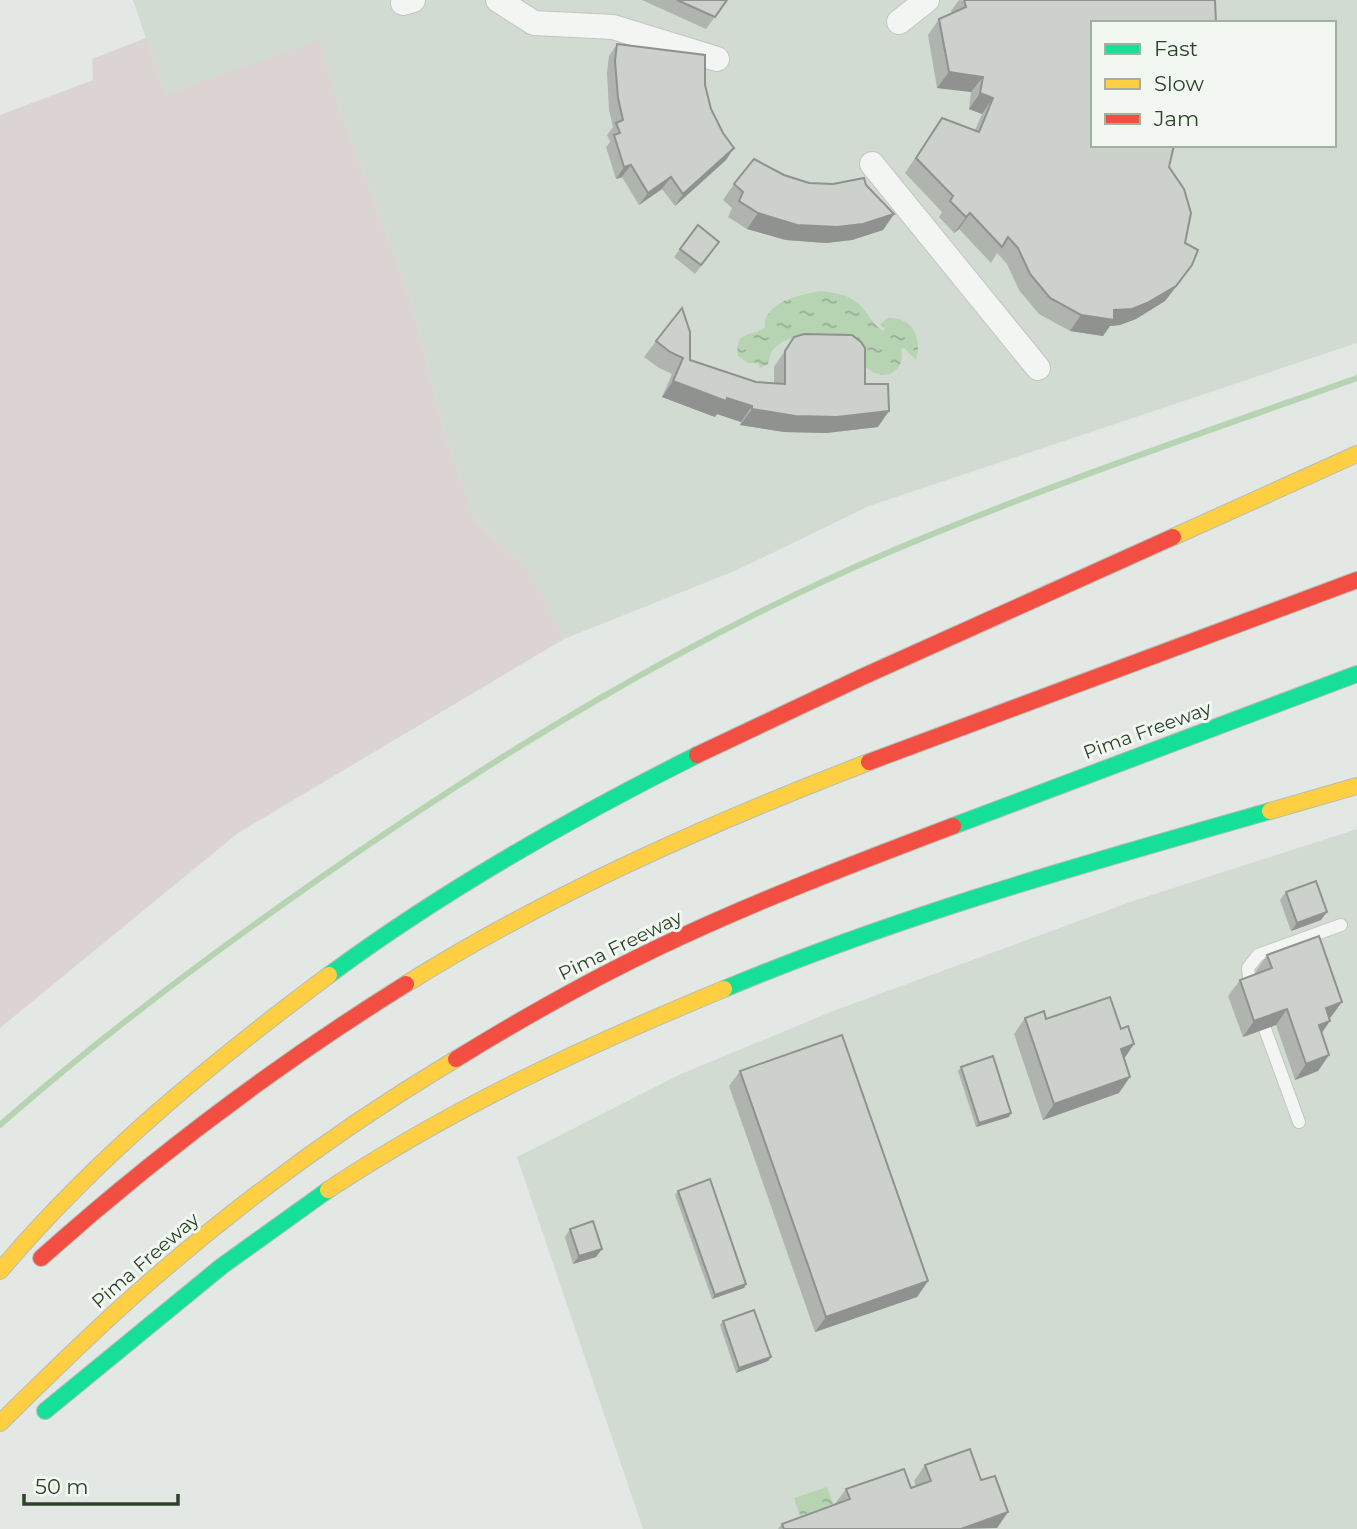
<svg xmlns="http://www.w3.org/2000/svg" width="1357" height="1529" font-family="Montserrat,sans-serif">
	<defs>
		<pattern id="water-ripples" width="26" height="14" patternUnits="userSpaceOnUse" patternTransform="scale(1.75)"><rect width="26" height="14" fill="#b6d4b2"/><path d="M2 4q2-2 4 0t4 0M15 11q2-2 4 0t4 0" fill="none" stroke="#94ae91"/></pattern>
	</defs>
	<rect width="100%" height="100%" fill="#e4e8e4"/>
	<!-- built -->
	<g fill="#d2dbd2" fill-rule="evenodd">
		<path d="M133,0H1357V343L869,506L737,570L564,639L530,572L474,519L445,437L411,301L337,103L320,41L165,94ZM1093,23H1334V145H1093Z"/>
		<polygon points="1357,829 1357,1529 643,1529 517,1157 681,1074 833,1011 1133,901"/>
	</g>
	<!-- grass -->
	<polygon fill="#dbd4d2" points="146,38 165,94 320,40 337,103 411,301 445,437 474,519 530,572 564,639 238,833 0,1028 0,115 93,80 92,59"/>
	<!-- water -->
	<g fill="url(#water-ripples)">
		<path d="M821,291C835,293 849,294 860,305C869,314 872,324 883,331L885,329L880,324L888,318C914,317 922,339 916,360L904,348L901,349C903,356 902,364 896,370C876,389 845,347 832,335C814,334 781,334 771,353C769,357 769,361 768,364L760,368L758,363H748L738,356C734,331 750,337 765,328C762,302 802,294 821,291Z"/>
		<polygon points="827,1487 833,1504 800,1516 794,1498"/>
	</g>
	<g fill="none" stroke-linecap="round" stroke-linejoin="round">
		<!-- stream -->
		<path stroke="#b6d4b2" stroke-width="6" d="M0,1125C102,1035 211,954 323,876C503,751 691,636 894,550C1046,486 1202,433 1357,378"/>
		<!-- lane casing -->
		<g stroke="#c2c6c2" stroke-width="14">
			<g id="lane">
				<polyline points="1250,988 1248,968 1258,955 1341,925"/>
				<polyline points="1265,1029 1299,1122"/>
			</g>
		</g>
		<!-- street casing -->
		<g stroke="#c2c6c2" stroke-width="26">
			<g id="street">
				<polyline points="498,0 534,23 613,27 717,59"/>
				<polyline points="403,3 413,0"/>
				<polyline points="899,22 927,0"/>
				<polyline points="872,164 1038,368"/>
			</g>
		</g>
		<!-- fast casing -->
		<g stroke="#b6bdb6" stroke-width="18">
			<g id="fast">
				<polyline points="953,826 1357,674"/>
				<path d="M329,975C444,890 569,819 697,755"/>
				<path d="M724,989C901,915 1087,863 1270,811"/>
				<polyline points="45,1411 222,1266 328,1190"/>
			</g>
		</g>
		<!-- slow casing -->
		<g stroke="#b6bdb6" stroke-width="18">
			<g id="slow">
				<polyline points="1173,537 1357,454"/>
				<polyline points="1270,811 1357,786"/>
				<path d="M406,984C552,893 708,824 869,762"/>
				<path d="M328,1190C453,1107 586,1046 724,989"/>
				<path d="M0,1271C95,1158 211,1063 329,975"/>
				<path d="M0,1423C48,1376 96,1328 147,1284C243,1200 347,1124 456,1059"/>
			</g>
		</g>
		<!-- jam casing -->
		<g stroke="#b6bdb6" stroke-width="18">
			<g id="jam">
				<polyline points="697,755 862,677 1173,537"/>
				<polyline points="869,762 1357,580"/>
				<path d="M456,1059C521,1019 588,981 657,948C753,902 853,864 953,826"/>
				<path d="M41,1258C155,1156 276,1065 406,984"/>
			</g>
		</g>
		<!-- lane -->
		<use href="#lane" stroke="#f3f5f3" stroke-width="12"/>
		<!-- street -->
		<use href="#street" stroke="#f3f5f3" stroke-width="24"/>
		<!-- fast -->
		<use href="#fast" stroke="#16e098" stroke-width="16"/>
		<!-- slow -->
		<use href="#slow" stroke="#ffcf43" stroke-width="16"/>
		<!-- jam -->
		<use href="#jam" stroke="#f24e42" stroke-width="16"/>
	</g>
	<!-- wall -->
	<g fill="#afb4af">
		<polygon points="642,0 727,0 706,29"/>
		<polygon points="959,0 1093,23 1177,145 1173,150 1169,167 1185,243 1181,281 1165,301 1136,319 1120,325 1110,326 1103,336 1070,331 1039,314 1019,290 1007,264 997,253 991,263 959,229 954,233 939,217 942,212 905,173 942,118 975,130 982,114 969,109 971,92 937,88 928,35 939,19 952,13 951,11"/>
		<polygon points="617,44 705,85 711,109 726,160 675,206 662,189 639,205 622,177 616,179 606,147 610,142 607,135 613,127 609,110 607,73 609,56"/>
		<polygon points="784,175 809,183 866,185 894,214 883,230 852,240 826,243 786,240 747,229 728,217 732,208 723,200 734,184"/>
		<polygon points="719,242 695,274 674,257 680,249"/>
		<polygon points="794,337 865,384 878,427 826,433 784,432 740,425 741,422 717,414 715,417 662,397 672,374 659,368 644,357 656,341 690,360 756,382 774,383 774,367"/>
		<polygon points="1286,892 1321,920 1291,931 1280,900"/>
		<polygon points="1267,955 1331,1017 1329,1018 1322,1033 1329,1055 1318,1071 1295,1080 1276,1025 1243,1037 1228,996 1240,980 1257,974 1256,971"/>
		<polygon points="1025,1018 1046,1019 1121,1029 1134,1044 1124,1059 1119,1093 1043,1120 1014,1034"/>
		<polygon points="961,1067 1009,1117 976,1127 958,1071"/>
		<polygon points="740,1071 928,1281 917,1297 815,1332 729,1086"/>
		<polygon points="678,1191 746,1284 744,1288 712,1299 675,1195"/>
		<polygon points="570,1229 602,1249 596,1257 573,1264 565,1237"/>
		<polygon points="723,1321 771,1357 768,1361 736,1373 720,1325"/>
		<polygon points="925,1465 981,1480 1008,1512 997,1528 778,1529 782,1524 835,1504 846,1489 911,1488 916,1486 914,1481"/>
	</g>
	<!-- shaded-wall -->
	<g fill="#8f928f">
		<polygon points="949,72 983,77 971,92 937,88"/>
		<polygon points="980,93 993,98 982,114 969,109"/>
		<polygon points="734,148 726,160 675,206 683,194"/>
		<polygon points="631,165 622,177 616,179 624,167"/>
		<polygon points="671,177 662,189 639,205 648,193"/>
		<polygon points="758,213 894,214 883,230 852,240 826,243 786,240 747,229"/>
		<polygon points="970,213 959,229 954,233 966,217"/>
		<polygon points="1192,265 1165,301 1136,319 1120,325 1110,326 1103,336 1070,331 1081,315 1114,310"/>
		<polygon points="673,381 727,398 752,406 741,422 717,414 715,417 662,397"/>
		<polygon points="752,409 889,411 878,427 826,433 784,432 740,425"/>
		<polygon points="1327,912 1321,920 1291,931 1297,923"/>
		<polygon points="1342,1002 1331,1017 1314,1024 1326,1008"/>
		<polygon points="1287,1009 1276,1025 1243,1037 1254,1021"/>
		<polygon points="1330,1021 1319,1037 1319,1025"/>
		<polygon points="1134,1044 1123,1060 1121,1049"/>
		<polygon points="1329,1055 1318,1071 1295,1080 1306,1064"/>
		<polygon points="1130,1077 1119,1093 1043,1120 1054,1104"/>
		<polygon points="1011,1113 1009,1117 976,1127 979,1123"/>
		<polygon points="602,1249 596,1257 573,1264 579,1256"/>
		<polygon points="928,1281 917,1297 815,1332 826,1317"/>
		<polygon points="746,1284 744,1288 712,1299 715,1295"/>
		<polygon points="771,1357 768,1361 736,1373 739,1368"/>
		<polygon points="1008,1512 997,1528 961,1529"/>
	</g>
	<!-- building -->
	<g fill="#ccd1cc" stroke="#8f928f" stroke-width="2">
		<polygon points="677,0 727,0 715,17"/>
		<polygon points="964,0 1215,0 1216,23 1093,23 1093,145 1174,145 1169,167 1184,189 1191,213 1185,243 1198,250 1192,265 1176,286 1147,303 1132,309 1114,310 1114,320 1081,315 1050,298 1030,274 1018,248 1008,237 1002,247 970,213 966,217 950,201 953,196 916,158 942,118 979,132 993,98 980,93 983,77 949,72 939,19 966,7"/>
		<polygon points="617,44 705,55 705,85 711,109 723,133 734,148 683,194 671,177 648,193 631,165 624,167 614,135 620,133 616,123 623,120 618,98 615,61"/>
		<polygon points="754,159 784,175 809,183 833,184 864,178 866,185 894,214 863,224 837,227 797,225 758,213 739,201 743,192 734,184"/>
		<polygon points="698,225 719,242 701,265 680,249"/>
		<polygon points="682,308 690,332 690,360 756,382 785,384 785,351 794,337 804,334 852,335 861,342 865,348 865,384 888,384 889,411 837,417 795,416 752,409 752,406 727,398 726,401 673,381 683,358 670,352 656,341"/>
		<polygon points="1316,881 1327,912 1297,923 1286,892"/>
		<polygon points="1319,936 1342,1002 1326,1008 1330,1021 1319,1025 1329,1055 1306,1064 1287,1009 1254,1021 1240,980 1272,968 1267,955"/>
		<polygon points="1110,997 1121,1029 1128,1026 1134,1044 1121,1049 1130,1077 1054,1104 1025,1018 1044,1011 1046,1019"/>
		<polygon points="842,1035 928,1281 826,1317 740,1071"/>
		<polygon points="993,1056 1011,1113 979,1123 961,1067"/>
		<polygon points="710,1179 746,1284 715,1295 678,1191"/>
		<polygon points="593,1221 602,1249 579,1256 570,1229"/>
		<polygon points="754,1310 771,1357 739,1368 723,1321"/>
		<polygon points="970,1449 981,1480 995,1476 1008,1512 961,1529 784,1529 782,1524 850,1499 846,1489 904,1469 911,1488 931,1481 925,1465"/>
	</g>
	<g text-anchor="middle" stroke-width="6" stroke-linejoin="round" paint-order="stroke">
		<!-- street labels -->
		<g font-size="19" fill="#2a4329" stroke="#f2f8f1">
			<text transform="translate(1147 730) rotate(-20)" y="7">Pima Freeway</text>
			<text transform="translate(620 945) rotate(-26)" y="7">Pima Freeway</text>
			<text transform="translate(145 1260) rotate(-41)" y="7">Pima Freeway</text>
		</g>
	</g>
	<!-- legend -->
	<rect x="1091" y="21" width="245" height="126" fill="#f2f8f1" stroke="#a2b0a1" stroke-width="2"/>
	<rect x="1105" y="44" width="35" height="10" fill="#16e098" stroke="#a2b0a1" stroke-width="2"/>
	<text x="1154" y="56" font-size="21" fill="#2a4329">Fast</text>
	<rect x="1105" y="79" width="35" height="10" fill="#ffcf43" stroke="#a2b0a1" stroke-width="2"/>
	<text x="1154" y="91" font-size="21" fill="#2a4329">Slow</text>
	<rect x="1105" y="114" width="35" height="10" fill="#f24e42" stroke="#a2b0a1" stroke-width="2"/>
	<text x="1154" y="126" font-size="21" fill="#2a4329">Jam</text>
	<!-- scale -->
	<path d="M24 1494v10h154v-10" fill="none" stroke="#2a4329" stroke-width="3.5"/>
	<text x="35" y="1494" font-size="21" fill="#2a4329" stroke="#f2f8f1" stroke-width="5" paint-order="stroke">50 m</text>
</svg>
